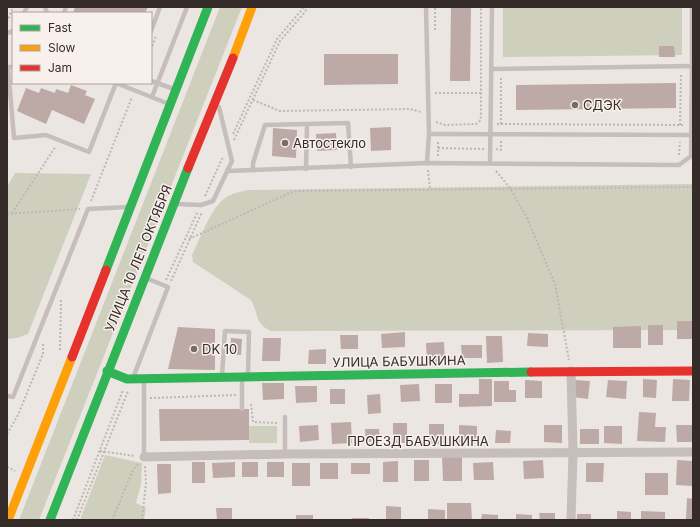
<svg xmlns="http://www.w3.org/2000/svg" width="700" height="527" font-family="Inter,sans-serif">
	<rect width="100%" height="100%" fill="#ece6e3"/>
	<!-- green -->
	<g fill="#cfcfbe">
		<polygon points="220,7 242,7 39,520 19,520"/>
		<polygon points="503,7 682,7 682,55 503,57"/>
		<polygon points="15,173 91,174 28,334 17,338 7,339 7,187"/>
		<path d="M693,184V330L271,331C254,323 259,314 251,300L193,262L192,255C201,237 209,211 225,198C232,193 240,192 248,190Z"/>
		<rect x="249" y="426" width="28" height="17"/>
		<polygon points="105,455 142,463 141,484 136,503 146,508 144,520 80,520"/>
	</g>
	<!-- building -->
	<g fill="#bdaaa6">
		<polygon points="75,7 148,7 145,13 73,13"/>
		<polygon points="451,7 471,7 470,81 450,81"/>
		<polygon points="659,46 674,46 675,57 659,57"/>
		<polygon points="324,54 398,54 398,84 324,85"/>
		<polygon points="676,83 676,108 516,110 516,85"/>
		<polygon points="71,85 87,91 85,95 95,99 84,124 52,110 46,124 17,111 26,88 39,93 41,88 55,93 56,89 68,93"/>
		<polygon points="391,127 391,150 371,151 370,128"/>
		<polygon points="273,128 297,130 296,158 272,156"/>
		<polygon points="336,133 337,150 317,151 316,134"/>
		<rect x="677" y="321" width="16" height="18"/>
		<rect x="648" y="325" width="15" height="20"/>
		<polygon points="641,326 641,348 613,348 613,327"/>
		<polygon points="178,327 215,329 215,370 168,369"/>
		<polygon points="405,332 405,347 382,348 381,334"/>
		<polygon points="528,333 548,334 548,347 527,346"/>
		<polygon points="340,335 358,335 358,349 341,349"/>
		<polygon points="486,336 502,336 503,362 487,363"/>
		<polygon points="231,338 242,339 241,355 230,354"/>
		<polygon points="263,338 281,338 280,361 262,361"/>
		<polygon points="444,342 445,362 427,363 426,343"/>
		<polygon points="461,345 482,345 482,358 462,358"/>
		<polygon points="326,349 326,364 308,364 309,350"/>
		<polygon points="479,379 492,379 492,406 459,407 459,394 479,394"/>
		<polygon points="643,379 657,380 656,398 643,397"/>
		<polygon points="673,379 690,380 689,401 672,401"/>
		<polygon points="525,380 542,381 542,398 525,398"/>
		<polygon points="575,380 590,381 588,399 573,397"/>
		<polygon points="608,380 627,381 626,399 606,397"/>
		<polygon points="494,381 509,381 509,390 516,390 516,402 494,402"/>
		<polygon points="262,383 284,383 284,399 263,400"/>
		<polygon points="419,384 420,401 401,402 400,385"/>
		<rect x="435" y="384" width="17" height="19"/>
		<polygon points="295,386 317,386 317,402 296,403"/>
		<rect x="330" y="389" width="15" height="15"/>
		<polygon points="380,394 381,413 368,414 367,395"/>
		<polygon points="159,409 249,409 249,440 160,441"/>
		<polygon points="639,412 656,413 655,427 666,427 665,442 637,441"/>
		<polygon points="351,422 352,443 332,444 331,423"/>
		<rect x="393" y="423" width="14" height="20"/>
		<rect x="429" y="424" width="15" height="20"/>
		<polygon points="318,425 319,440 300,442 299,426"/>
		<polygon points="459,425 477,426 477,443 459,442"/>
		<polygon points="544,425 562,425 562,443 544,442"/>
		<polygon points="676,425 693,425 693,442 677,442"/>
		<polygon points="604,426 622,426 622,444 604,443"/>
		<polygon points="365,429 379,429 380,441 366,442"/>
		<rect x="580" y="429" width="19" height="15"/>
		<polygon points="496,430 511,431 510,443 495,443"/>
		<polygon points="442,456 462,456 462,481 443,481"/>
		<rect x="414" y="460" width="15" height="21"/>
		<polygon points="543,460 544,478 524,479 523,461"/>
		<polygon points="677,460 693,461 693,486 676,485"/>
		<polygon points="398,461 398,482 383,482 383,462"/>
		<rect x="192" y="462" width="13" height="21"/>
		<polygon points="235,462 235,477 213,478 212,463"/>
		<rect x="242" y="462" width="16" height="15"/>
		<rect x="267" y="462" width="17" height="15"/>
		<polygon points="493,462 494,480 474,480 473,463"/>
		<rect x="292" y="463" width="18" height="23"/>
		<rect x="320" y="463" width="18" height="16"/>
		<rect x="351" y="463" width="19" height="11"/>
		<polygon points="586,463 604,463 603,482 586,482"/>
		<polygon points="157,464 171,464 171,493 158,494"/>
		<rect x="645" y="473" width="23" height="22"/>
		<polygon points="687,498 693,499 693,519 686,519"/>
		<polygon points="447,503 471,503 472,520 447,520"/>
		<polygon points="386,506 401,507 401,520 386,520"/>
		<polygon points="216,508 232,508 232,520 217,520"/>
		<polygon points="428,509 445,510 445,520 428,520"/>
		<polygon points="617,511 631,512 631,520 617,520"/>
		<polygon points="641,511 665,512 665,520 641,520"/>
		<polygon points="539,513 555,513 555,520 540,520"/>
		<polygon points="482,514 498,515 498,520 481,520"/>
		<polygon points="516,514 532,515 532,520 516,520"/>
		<rect x="577" y="514" width="14" height="6"/>
		<rect x="296" y="515" width="17" height="5"/>
		<rect x="352" y="518" width="17" height="2"/>
	</g>
	<g fill="none" stroke-linecap="round" stroke-linejoin="round">
		<!-- path -->
		<g stroke="#bdb7b4" stroke-width="2" stroke-dasharray="2 2" stroke-linecap="butt">
			<polyline points="7,22 13,7"/>
			<polyline points="435,30 435,7"/>
			<polyline points="151,50 156,36"/>
			<polyline points="435,93 481,93"/>
			<polyline points="253,100 280,111 410,109 421,112"/>
			<polyline points="436,122 445,125 476,124 480,121 481,115 481,7"/>
			<polyline points="497,124 684,125"/>
			<polyline points="501,124 501,77"/>
			<polyline points="680,125 681,74"/>
			<polyline points="233,134 277,39 304,7"/>
			<polyline points="234,140 280,41 305,12 307,7"/>
			<polyline points="438,148 484,149"/>
			<polyline points="496,149 501,150 501,141"/>
			<polyline points="679,155 680,142"/>
			<polyline points="438,156 438,141"/>
			<polyline points="428,170 430,189"/>
			<polyline points="496,171 510,188 527,218 555,284 569,360"/>
			<polyline points="205,196 223,157"/>
			<polyline points="91,201 132,97"/>
			<polyline points="12,213 56,146"/>
			<polyline points="7,214 80,209"/>
			<polyline points="189,239 294,191 693,187"/>
			<polyline points="166,280 198,211"/>
			<polyline points="171,281 202,212"/>
			<polyline points="60,350 61,299"/>
			<polyline points="150,398 236,395"/>
			<polyline points="251,404 253,422 278,423"/>
			<polyline points="7,434 18,415 43,354 43,343"/>
			<polyline points="100,451 135,456"/>
			<polyline points="7,467 15,471"/>
			<polyline points="73,520 123,390"/>
			<polyline points="77,520 128,391"/>
			<polyline points="112,520 133,470 138,464"/>
			<polyline points="142,520 146,483 145,466"/>
		</g>
		<!-- lane -->
		<g stroke="#c5bebb" stroke-width="4.5">
			<polyline points="45,7 47,13"/>
			<polyline points="426,7 429,134 427,163"/>
			<polyline points="692,7 692,66"/>
			<polyline points="24,13 27,7"/>
			<polyline points="64,13 66,7"/>
			<polyline points="151,31 160,7"/>
			<polyline points="7,33 13,31"/>
			<polyline points="13,67 8,67 14,138 46,135 89,152 116,83"/>
			<polyline points="151,81 174,89"/>
			<polyline points="116,83 169,104"/>
			<polyline points="152,97 187,7"/>
			<polyline points="429,134 692,135"/>
			<polyline points="490,163 492,7"/>
			<polyline points="306,169 307,124"/>
			<polyline points="253,170 253,163 265,125 348,123 351,167"/>
			<polyline points="228,171 427,163 679,165 691,156 692,66 491,69"/>
			<polyline points="175,204 201,205 213,201 232,161 219,107"/>
			<polyline points="222,375 225,331 249,332 248,375"/>
			<polyline points="133,378 168,287 146,278"/>
			<polyline points="242,378 242,409"/>
			<polyline points="7,396 13,397 88,209 128,207"/>
			<polyline points="285,454 285,417"/>
			<polyline points="144,457 144,380"/>
		</g>
		<!-- street -->
		<g stroke="#c5bebb" stroke-width="9">
			<polyline points="571,371 573,453 571,520"/>
			<polyline points="144,457 285,454 693,452"/>
		</g>
		<!-- fast -->
		<g stroke="#30b455" stroke-width="9">
			<polyline points="106,270 208,7"/>
			<polyline points="107,371 127,379 531,372"/>
			<polyline points="50,520 188,168"/>
		</g>
		<!-- slow -->
		<g stroke="#ff9f0a" stroke-width="9">
			<polyline points="233,58 252,7"/>
			<polyline points="8,520 72,357"/>
		</g>
		<!-- jam -->
		<g stroke="#e5322d" stroke-width="9">
			<polyline points="188,168 233,58"/>
			<polyline points="72,357 106,270"/>
			<polyline points="531,372 693,371"/>
		</g>
	</g>
	<!-- markers -->
	<g fill="#756d6b" stroke="#f8f0ea" stroke-width="1.5">
		<circle cx="575" cy="105" r="4"/>
		<circle cx="285" cy="143" r="4"/>
		<circle cx="194" cy="349" r="4"/>
	</g>
	<g text-anchor="middle" stroke-width="3" stroke-linejoin="round" paint-order="stroke">
		<!-- poi labels -->
		<g font-size="13" fill="#352c2a" stroke="#f8f0ea" text-anchor="start">
			<text x="583" y="110">СДЭК</text>
			<text x="293" y="148">Автостекло</text>
			<text x="202" y="354">DK 10</text>
		</g>
		<!-- street labels -->
		<g font-size="13" fill="#352c2a" stroke="#f8f0ea">
			<text transform="translate(138 258) rotate(-68)" y="5">УЛИЦА 10 ЛЕТ ОКТЯБРЯ</text>
			<text transform="translate(399 361) rotate(-1)" y="5">УЛИЦА БАБУШКИНА</text>
			<text x="418" y="446">ПРОЕЗД БАБУШКИНА</text>
		</g>
	</g>
	<!-- border -->
	<rect width="700" height="527" fill="none" stroke="#352c2a" stroke-width="16"/>
	<!-- legend -->
	<rect x="12" y="12" width="140" height="72" fill="#f8f0ea" stroke="#aaa29d"/>
	<rect x="20" y="25" width="20" height="6" fill="#30b455" stroke="#aaa29d"/>
	<text x="48" y="32" font-size="12" fill="#352c2a">Fast</text>
	<rect x="20" y="45" width="20" height="6" fill="#ff9f0a" stroke="#aaa29d"/>
	<text x="48" y="52" font-size="12" fill="#352c2a">Slow</text>
	<rect x="20" y="65" width="20" height="6" fill="#e5322d" stroke="#aaa29d"/>
	<text x="48" y="72" font-size="12" fill="#352c2a">Jam</text>
</svg>
